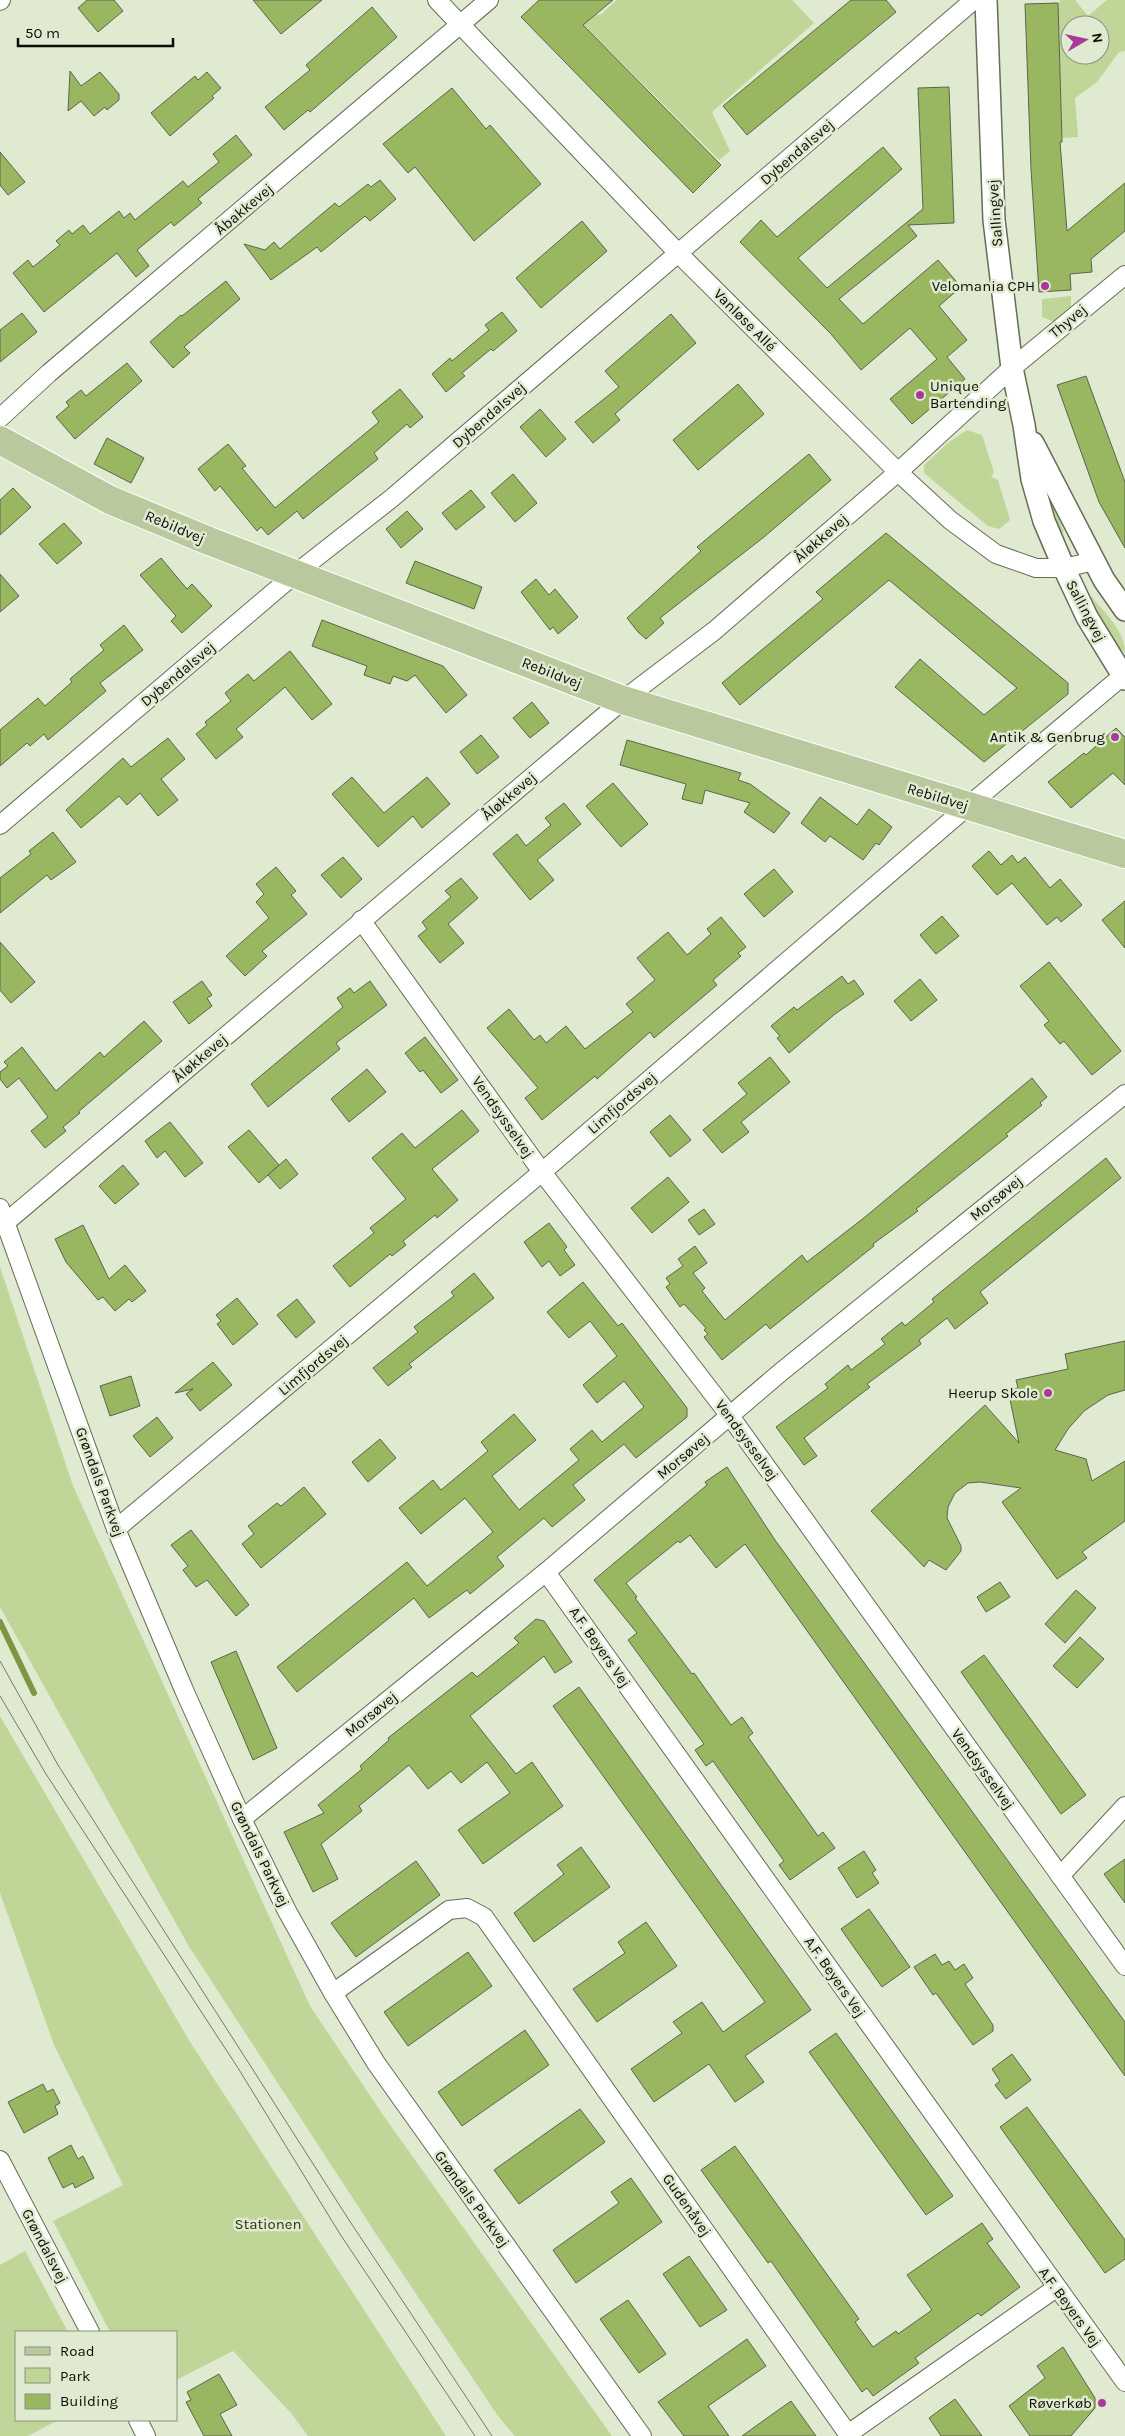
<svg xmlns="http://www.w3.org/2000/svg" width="1125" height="2436" font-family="Karla,sans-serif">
	<rect width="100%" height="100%" fill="#e0ead0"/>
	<!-- green -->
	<g fill="#bfd698" fill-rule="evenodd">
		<polygon points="617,0 792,0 814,23 712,112 730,151 719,160 572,13 580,8 600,15"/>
		<path d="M1061,0H1075L1088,16L1107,0H1125V51L1119,52L1097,82L1075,98L1078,137L1062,138L1058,3ZM1070,25H1100V55H1070Z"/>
		<polygon points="1071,296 1071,307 1054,322 1042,317 1042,299"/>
		<polygon points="967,430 982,435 994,472 991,477 998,480 1010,520 999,529 988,526 924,473 924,465 949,442"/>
		<polygon points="1046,486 1064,532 1059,533 1049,508"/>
		<path d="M1091,596C1104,612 1125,631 1125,652C1108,642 1097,616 1088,599Z"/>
		<polygon points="0,1267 73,1486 310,2006 383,2115 612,2436 515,2436 498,2416 378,2237 188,1945 0,1607"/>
		<polygon points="0,1716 190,2042 446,2436 308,2436 291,2413 233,2351 176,2380 176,2332 110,2332 53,2221 123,2185 54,2045 0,1893"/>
		<polygon points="25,2251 68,2332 16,2332 16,2420 58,2420 28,2436 0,2436 0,2265"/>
	</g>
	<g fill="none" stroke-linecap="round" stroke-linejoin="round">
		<!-- stream -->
		<polyline stroke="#7b9741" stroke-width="6" points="0,1622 34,1693"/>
	</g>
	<!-- building -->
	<g fill="#99b760" stroke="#5b644d">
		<polygon points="87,0 114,0 123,11 98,32 78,8"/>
		<polygon points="253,0 322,0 281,34"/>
		<polygon points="539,0 613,0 583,25 721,165 693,193 521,17"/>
		<polygon points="851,0 886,0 896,12 747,135 723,106"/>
		<polygon points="1058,3 1062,142 1060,142 1067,231 1125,183 1125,231 1091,259 1092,272 1070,274 1071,290 1039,292 1031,169 1025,4"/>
		<polygon points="372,7 397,37 310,112 308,110 284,130 265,107 310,70 306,65"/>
		<polygon points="70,71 81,86 100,72 119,94 119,100 107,110 105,107 94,116 81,101 68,111"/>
		<polygon points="207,72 221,88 212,96 214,98 170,136 151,113 195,76 198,80"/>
		<polygon points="949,87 954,223 908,225 917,236 839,299 863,324 938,260 961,287 939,306 967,340 947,357 965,379 912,424 890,399 937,359 910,328 861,370 831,334 740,242 761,220 777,237 883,147 902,169 798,258 827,288 923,209 918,88"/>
		<polygon points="452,88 486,129 490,125 541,184 474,241 415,167 408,173 383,144"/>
		<polygon points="236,135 252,155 198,199 202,203 174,226 171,222 137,250 149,266 136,277 117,253 44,312 13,273 28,260 33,267 60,245 56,241 69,230 72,234 83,225 90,234 119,211 124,218 130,213 135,220 183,181 188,187 219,162 213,154"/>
		<polygon points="0,152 25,182 8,195 0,185"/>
		<polygon points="380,180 396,199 370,221 365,216 321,252 317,247 271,280 244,244 265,250 274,242 280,249 335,203 339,207 368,184 371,187"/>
		<polygon points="582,221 607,251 541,308 516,278"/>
		<polygon points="226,281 240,299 184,347 190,353 173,368 150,342 181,315 182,316"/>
		<polygon points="502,312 517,331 493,351 491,349 462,373 465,376 446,392 432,374 450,358 452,361 489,330 485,325"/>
		<polygon points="22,313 37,332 0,362 0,330"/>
		<polygon points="671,314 696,343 615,414 620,420 593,443 575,422 619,387 605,371"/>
		<polygon points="127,363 142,381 75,439 56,417 69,406 66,402 81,390 86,396"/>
		<polygon points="1086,376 1125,482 1125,548 1099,502 1057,385"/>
		<polygon points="738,384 764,414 698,470 673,440"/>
		<polygon points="400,389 423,417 410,428 407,424 374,453 378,459 303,519 297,511 268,535 261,527 257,531 220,486 215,491 198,469 228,444 246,466 242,468 275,508 379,422 372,412"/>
		<polygon points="540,409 566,439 546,457 520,427"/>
		<polygon points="107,438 144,458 131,483 94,464"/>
		<polygon points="809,454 831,480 764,537 660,618 664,623 646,639 638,632 627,618 701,551 697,547"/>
		<polygon points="513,474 537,503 515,522 491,493"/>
		<polygon points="13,488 31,507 0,535 0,500"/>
		<polygon points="471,490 485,507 456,530 442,513"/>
		<polygon points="407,511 423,529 401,548 386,529"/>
		<polygon points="64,523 82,543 57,564 39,544"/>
		<polygon points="886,533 1068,683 1068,694 984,762 895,687 920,659 984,715 1017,688 889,580 740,705 722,683 823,599 816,592"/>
		<polygon points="161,558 187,589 192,584 212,606 182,633 171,621 176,616 140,575"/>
		<polygon points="415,561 482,587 474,609 406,583"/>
		<polygon points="0,574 19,596 0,612"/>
		<polygon points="536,579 549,595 555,589 578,617 558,634 553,627 550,630 521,592"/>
		<polygon points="322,620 443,666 467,695 446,713 415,675 407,681 393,676 390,684 364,675 367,666 312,646"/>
		<polygon points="124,625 143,650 100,683 106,691 48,740 44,734 30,746 27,743 0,766 0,730 38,698 45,706 72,682 70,679 104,650 100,645"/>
		<polygon points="290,651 332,704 312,720 285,687 236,729 243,737 216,759 196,734 207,725 205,722 231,701 225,693 248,674 254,681"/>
		<polygon points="532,702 549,723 530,738 513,718"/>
		<polygon points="1116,728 1125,737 1125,785 1113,773 1071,808 1048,782 1084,753 1086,755"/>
		<polygon points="481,735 499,757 477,774 460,752"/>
		<polygon points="168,738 185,759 161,779 178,800 158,816 140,793 127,805 119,796 81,828 66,810 123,758 131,767"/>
		<polygon points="627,740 741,773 738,780 750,784 790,813 774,833 744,812 750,803 705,790 702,804 682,799 686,784 620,765"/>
		<polygon points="352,777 384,813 427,777 450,804 422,828 413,816 378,847 332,794"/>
		<polygon points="613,783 648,824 621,847 586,806"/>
		<polygon points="820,797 857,825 869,809 892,827 879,845 876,843 863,860 830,836 825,842 801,823"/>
		<polygon points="564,803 581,824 537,860 554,880 530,900 493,854 517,834 526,846 551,825 545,818"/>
		<polygon points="53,832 76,862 51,880 47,875 0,913 0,878 31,854 29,851"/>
		<polygon points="989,851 1001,865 1012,855 1018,863 1025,857 1050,888 1060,879 1082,905 1061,922 1057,917 1047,925 1012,883 997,895 972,866"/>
		<polygon points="343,857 362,879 341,898 321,875"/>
		<polygon points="276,867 296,891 291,895 307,914 262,951 267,956 245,976 226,956 269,918 256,902 264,894 256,884"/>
		<polygon points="774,869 793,892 764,917 744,894"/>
		<polygon points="461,878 478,898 448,924 464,943 440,963 418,936 427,929 422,922 451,897 445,891"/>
		<polygon points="1125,901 1125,948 1102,920"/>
		<polygon points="942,916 959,936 936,954 920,935"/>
		<polygon points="721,917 746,947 738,953 741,956 713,980 717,985 654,1038 650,1032 597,1079 595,1076 542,1120 525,1098 538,1088 487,1028 509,1009 534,1040 540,1035 546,1043 566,1026 585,1049 633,1012 626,1004 655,980 637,958 668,932 687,955 711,934 707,929"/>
		<polygon points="0,942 35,982 11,1003 0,990"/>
		<polygon points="1049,962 1121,1051 1092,1075 1064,1041 1060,1044 1044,1025 1049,1021 1020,986"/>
		<polygon points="842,976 848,984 854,980 864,994 835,1014 789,1053 777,1038 780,1036 771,1026 794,1007 797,1010"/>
		<polygon points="920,979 937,1000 911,1021 894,1001"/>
		<polygon points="202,981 212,995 207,998 212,1006 189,1024 173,1002"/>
		<polygon points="370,981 387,1005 336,1043 340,1049 268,1107 251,1084 343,1007 337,998 350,988 354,993"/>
		<polygon points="144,1021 162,1041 78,1112 80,1113 63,1127 66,1131 45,1148 31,1131 48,1117 19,1078 7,1088 0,1079 0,1072 8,1066 4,1062 22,1047 56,1091 100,1052 104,1057"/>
		<polygon points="425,1037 458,1080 441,1093 423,1070 420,1072 405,1053"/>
		<polygon points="770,1057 790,1082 741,1122 749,1132 722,1153 703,1130 747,1094 738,1083"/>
		<polygon points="367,1069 386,1092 349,1122 331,1099"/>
		<polygon points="1032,1078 1047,1097 1040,1103 1042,1105 1006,1134 1008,1136 916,1209 918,1211 873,1244 874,1246 770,1329 766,1324 722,1360 704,1337 708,1334 704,1330 706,1328 684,1304 680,1307 666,1287 670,1284 666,1278 683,1266 678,1259 695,1246 707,1263 693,1273 705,1288 702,1291 725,1320 802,1255 807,1262 865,1217"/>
		<polygon points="462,1110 479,1131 432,1169 458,1200 437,1218 435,1215 403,1241 406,1245 392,1256 390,1254 350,1287 333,1266 374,1233 370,1228 406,1199 372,1158 402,1133 415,1148"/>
		<polygon points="670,1115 691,1140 670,1157 650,1132"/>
		<polygon points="170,1122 203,1163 185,1177 165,1151 157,1158 145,1141"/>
		<polygon points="249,1130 279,1165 259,1183 228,1147"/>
		<polygon points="1106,1158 1121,1178 980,1292 988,1303 955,1329 947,1318 919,1340 921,1344 867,1384 870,1387 804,1438 817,1456 804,1465 776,1427 828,1388 825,1384 848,1365 851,1370 885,1344 881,1339 902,1322 905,1326 934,1302 932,1299"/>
		<polygon points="286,1159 298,1174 280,1189 268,1175"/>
		<polygon points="123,1165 139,1184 115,1204 99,1186"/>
		<polygon points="668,1177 689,1202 652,1233 631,1208"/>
		<polygon points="704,1209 715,1224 699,1235 688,1220"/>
		<polygon points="549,1223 567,1247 564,1250 575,1265 560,1276 549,1261 542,1267 524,1242"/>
		<polygon points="83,1225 109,1279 125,1265 146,1291 132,1302 129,1299 115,1311 103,1297 98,1300 66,1262 55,1239"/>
		<polygon points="474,1273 494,1298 409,1364 412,1367 388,1386 373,1368 418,1332 414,1327 454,1296 451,1292"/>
		<polygon points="583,1282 618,1326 622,1323 687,1408 687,1417 636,1458 624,1444 573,1485 585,1500 552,1527 544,1518 497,1557 504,1566 470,1594 467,1590 429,1618 414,1598 297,1692 277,1667 407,1562 427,1586 493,1532 465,1498 421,1534 399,1508 433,1480 441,1490 488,1451 481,1442 514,1414 536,1440 492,1476 519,1510 579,1460 570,1449 592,1430 602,1442 644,1407 624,1381 597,1403 583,1385 617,1356 590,1321 569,1338 547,1312"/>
		<polygon points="237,1298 258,1324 233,1345 217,1324 221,1321 216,1315"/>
		<polygon points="297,1299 315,1322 296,1338 277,1315"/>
		<polygon points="1125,1341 1125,1390 1108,1395 1084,1411 1068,1429 1055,1450 1086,1459 1092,1481 1125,1461 1125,1521 1082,1552 1087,1558 1057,1579 1002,1502 1021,1488 980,1482 968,1483 955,1493 948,1507 947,1518 961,1546 961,1551 946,1570 929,1560 924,1567 871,1511 985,1405 1019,1443 1008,1390 1018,1388 1016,1380 1068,1369 1065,1354"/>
		<polygon points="213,1362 232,1385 200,1411 186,1394 193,1389 175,1393"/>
		<polygon points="131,1376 140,1406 110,1416 100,1386"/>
		<polygon points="157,1417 173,1438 150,1457 133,1436"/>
		<polygon points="380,1439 396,1458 368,1482 352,1462"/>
		<polygon points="727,1467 775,1540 1125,2022 1125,2076 745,1544 716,1568 690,1535 680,1543 678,1541 626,1583 637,1597 635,1598 692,1674 694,1673 731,1725 742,1717 753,1733 748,1737 818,1836 823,1832 835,1848 790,1880 779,1865 784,1861 713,1761 706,1766 695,1750 704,1744 628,1640 637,1633 594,1580 707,1485 705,1482"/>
		<polygon points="304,1487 326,1514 261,1568 242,1544 254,1534 248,1526 277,1503 281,1506"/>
		<polygon points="191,1530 249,1605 236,1616 207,1580 196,1587 183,1570 188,1566 171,1545"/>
		<polygon points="1000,1582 1010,1597 986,1612 977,1597"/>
		<polygon points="1076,1590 1096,1608 1065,1643 1045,1624"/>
		<polygon points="536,1619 544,1621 572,1662 555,1673 544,1656 470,1716 516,1774 532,1762 563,1806 483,1864 458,1830 510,1793 487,1762 461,1783 451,1771 428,1789 409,1765 359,1806 362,1811 321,1844 338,1879 313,1892 284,1832 324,1813 318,1805 362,1769 360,1766 389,1740 388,1738 472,1672 477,1677 519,1643 514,1638"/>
		<polygon points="1080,1637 1104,1659 1077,1688 1053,1666"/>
		<polygon points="236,1651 277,1748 253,1760 211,1662"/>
		<polygon points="984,1655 1086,1795 1061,1814 961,1672"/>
		<polygon points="579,1687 811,2010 745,2056 764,2082 735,2102 709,2064 654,2102 631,2069 682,2033 673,2022 702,2002 723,2032 765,2002 553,1706"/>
		<polygon points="581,1847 610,1887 534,1942 514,1913 564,1874 557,1865"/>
		<polygon points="864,1851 876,1870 872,1873 879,1883 857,1898 838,1868"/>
		<polygon points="1125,1859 1125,1903 1104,1874"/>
		<polygon points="416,1861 440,1895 356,1957 331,1923"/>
		<polygon points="869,1909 910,1967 882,1987 841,1929"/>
		<polygon points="646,1922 677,1966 597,2022 573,1989 625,1953 618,1942"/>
		<polygon points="468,1952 492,1986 408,2046 384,2012"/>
		<polygon points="935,1954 942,1965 949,1961 955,1970 964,1964 973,1978 965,1984 993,2025 993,2031 973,2045 936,1993 933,1995 914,1967"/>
		<polygon points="525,2030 549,2065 462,2126 438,2092"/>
		<polygon points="836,2033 953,2196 926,2215 809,2052"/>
		<polygon points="1012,2054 1031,2080 1006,2099 995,2085 1000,2081 992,2069"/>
		<polygon points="43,2084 47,2092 53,2089 60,2103 55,2106 58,2114 24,2133 8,2102"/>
		<polygon points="1027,2107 1125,2240 1125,2259 1105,2273 1000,2127"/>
		<polygon points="580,2109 605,2142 519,2204 494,2170"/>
		<polygon points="71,2145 78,2159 83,2156 94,2178 75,2188 73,2183 63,2188 48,2158"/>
		<polygon points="735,2146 859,2319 855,2322 873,2347 896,2331 898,2334 932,2310 907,2275 982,2223 993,2239 987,2243 1020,2287 981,2316 978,2313 915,2358 919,2363 873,2396 867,2388 862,2392 771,2261 768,2263 701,2170"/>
		<polygon points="631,2178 662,2222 576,2283 553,2250 619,2203 611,2192"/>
		<polygon points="689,2256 727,2310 700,2327 663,2274"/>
		<polygon points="628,2300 666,2354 639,2373 600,2319"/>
		<polygon points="747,2339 766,2366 708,2406 729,2436 684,2436 658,2402"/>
		<polygon points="1063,2347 1095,2398 1095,2408 1071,2436 1030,2436 1009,2406 1045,2378 1037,2366"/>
		<polygon points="219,2374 237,2405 220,2414 232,2436 204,2436 186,2402 191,2400 187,2392"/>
		<polygon points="955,2399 982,2436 941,2436 929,2418"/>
		<polygon points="791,2401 816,2436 742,2436"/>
	</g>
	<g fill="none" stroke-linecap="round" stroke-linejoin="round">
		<!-- minor casing -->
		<g stroke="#646d56" stroke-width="20">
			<g id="minor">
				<polyline points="437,0 679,254 898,472 950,520 996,554 1036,568 1064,568 1094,561"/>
				<polyline points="0,1 1,0"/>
				<polyline points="0,418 49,373 489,0"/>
				<polyline points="0,825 295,574 392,498 974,0"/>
				<polyline points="361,920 542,1172 730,1416 1125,1966"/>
				<polyline points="0,1208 116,1529 184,1690 242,1819 287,1911 333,1993 376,2063 642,2436"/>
				<polyline points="5,1223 623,700 714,631 898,472 1012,368 1125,275"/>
				<polyline points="116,1529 542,1172 968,806 1125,674"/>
				<polyline points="546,1572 1125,2382"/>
				<polyline points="242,1819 546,1572 781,1372 1125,1094"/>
				<polyline points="1060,1876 1125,1806"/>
				<polyline points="333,1993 449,1910 467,1908 484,1917 848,2434 1056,2288"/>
				<polyline points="0,2160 90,2332"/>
				<polyline points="138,2420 146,2436"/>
			</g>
		</g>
		<!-- tertiary casing -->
		<g stroke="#646d56" stroke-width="24">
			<g id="tertiary">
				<polyline points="986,0 994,220 1012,368 1024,425 1032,479 1044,521 1064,568 1087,617 1125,679"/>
				<polyline points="1033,443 1104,580 1125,610"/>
			</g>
		</g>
		<!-- primary casing -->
		<g stroke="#fff" stroke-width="30">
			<polyline id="primary" points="0,440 110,500 209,541 623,700 1125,854"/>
		</g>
		<!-- minor -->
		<use href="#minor" stroke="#fff" stroke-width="18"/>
		<!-- tertiary -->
		<use href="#tertiary" stroke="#fff" stroke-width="21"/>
		<!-- primary -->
		<use href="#primary" stroke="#b9c89d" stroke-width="28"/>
		<!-- tram -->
		<g stroke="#737968" stroke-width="1">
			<polyline points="0,1661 58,1765 349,2220 492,2436"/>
			<polyline points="0,1696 46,1774 238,2068 340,2234 475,2436"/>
		</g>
	</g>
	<!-- markers -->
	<g fill="#a83996" stroke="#e0ead0" stroke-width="2">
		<circle cx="1045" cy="286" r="5"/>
		<circle cx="920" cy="395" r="5"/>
		<circle cx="1115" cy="737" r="5"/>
		<circle cx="1048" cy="1393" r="5"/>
		<circle cx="1102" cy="2403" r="5"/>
	</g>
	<g text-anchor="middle" stroke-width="5" stroke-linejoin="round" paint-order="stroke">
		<!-- street labels -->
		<g font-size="15" fill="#0a0d05" stroke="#e0ead0">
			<text transform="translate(797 152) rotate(-41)" y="5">Dybendalsvej</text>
			<text transform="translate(244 209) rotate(-40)" y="5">Åbakkevej</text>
			<text transform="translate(995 213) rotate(-94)" y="5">Sallingvej</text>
			<text transform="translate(745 320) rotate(45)" y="5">Vanløse Allé</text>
			<text transform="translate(1068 321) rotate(-40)" y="5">Thyvej</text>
			<text transform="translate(489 415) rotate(-41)" y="5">Dybendalsvej</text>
			<text transform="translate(175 527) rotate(23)" y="5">Rebildvej</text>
			<text transform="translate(821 538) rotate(-41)" y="5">Åløkkevej</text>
			<text transform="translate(1086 611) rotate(62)" y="5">Sallingvej</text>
			<text transform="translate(552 673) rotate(21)" y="5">Rebildvej</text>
			<text transform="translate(178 674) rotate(-40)" y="5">Dybendalsvej</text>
			<text transform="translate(509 796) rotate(-40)" y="5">Åløkkevej</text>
			<text transform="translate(938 797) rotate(17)" y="5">Rebildvej</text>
			<text transform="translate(200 1058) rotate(-40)" y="5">Åløkkevej</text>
			<text transform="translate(622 1103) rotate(-41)" y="5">Limfjordsvej</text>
			<text transform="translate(503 1117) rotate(55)" y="5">Vendsysselvej</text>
			<text transform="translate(996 1198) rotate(-39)" y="5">Morsøvej</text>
			<text transform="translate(313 1365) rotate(-40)" y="5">Limfjordsvej</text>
			<text transform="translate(747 1440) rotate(54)" y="5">Vendsysselvej</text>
			<text transform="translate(683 1456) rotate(-40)" y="5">Morsøvej</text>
			<text transform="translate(100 1482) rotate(70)" y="5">Grøndals Parkvej</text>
			<text transform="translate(600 1647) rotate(55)" y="5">A.F. Beyers Vej</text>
			<text transform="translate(371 1714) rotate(-39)" y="5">Morsøvej</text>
			<text transform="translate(983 1769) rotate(54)" y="5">Vendsysselvej</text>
			<text transform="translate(260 1854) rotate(64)" y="5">Grøndals Parkvej</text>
			<text transform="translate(835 1977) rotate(55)" y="5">A.F. Beyers Vej</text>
			<text transform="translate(472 2199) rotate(54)" y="5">Grøndals Parkvej</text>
			<text transform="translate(687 2205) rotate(55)" y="5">Gudenåvej</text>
			<text transform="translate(45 2246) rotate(62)" y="5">Grøndalsvej</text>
			<text transform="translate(1070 2307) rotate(54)" y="5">A.F. Beyers Vej</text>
		</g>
		<!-- poi labels -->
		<g font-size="15" fill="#0a0d05" stroke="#e0ead0" text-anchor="end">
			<text x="1035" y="291">Velomania CPH</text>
			<text x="930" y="391" text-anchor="start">Unique<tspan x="930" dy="17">Bartending</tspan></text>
			<text x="1105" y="742">Antik &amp; Genbrug</text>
			<text x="1038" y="1398">Heerup Skole</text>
			<text x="1092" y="2408">Røverkøb</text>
		</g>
		<!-- park labels -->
		<g font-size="15" fill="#27320e" stroke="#e0ead0">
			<text x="268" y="2229">Stationen</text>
		</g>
	</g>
	<!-- legend -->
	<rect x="15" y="2331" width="162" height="90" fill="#e0ead0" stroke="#8a927f"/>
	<rect x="25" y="2347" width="25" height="8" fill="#b9c89d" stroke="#8a927f"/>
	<text x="60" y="2356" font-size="15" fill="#0a0d05">Road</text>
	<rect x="25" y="2368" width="25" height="15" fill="#bfd698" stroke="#8a927f"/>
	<text x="60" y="2381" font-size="15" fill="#0a0d05">Park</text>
	<rect x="25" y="2394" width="25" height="15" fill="#99b760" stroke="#8a927f"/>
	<text x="60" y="2406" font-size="15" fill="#0a0d05">Building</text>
	<!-- north arrow -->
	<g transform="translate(1085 40) rotate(81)"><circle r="24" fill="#e0ead0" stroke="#8a927f"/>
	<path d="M0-4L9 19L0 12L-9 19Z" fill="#a83996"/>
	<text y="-8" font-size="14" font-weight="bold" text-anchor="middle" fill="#0a0d05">N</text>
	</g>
	<!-- scale -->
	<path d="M18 38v8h155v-8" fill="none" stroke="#0a0d05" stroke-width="2.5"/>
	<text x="25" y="38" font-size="15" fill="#0a0d05" stroke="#e0ead0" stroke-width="4" paint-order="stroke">50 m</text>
</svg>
